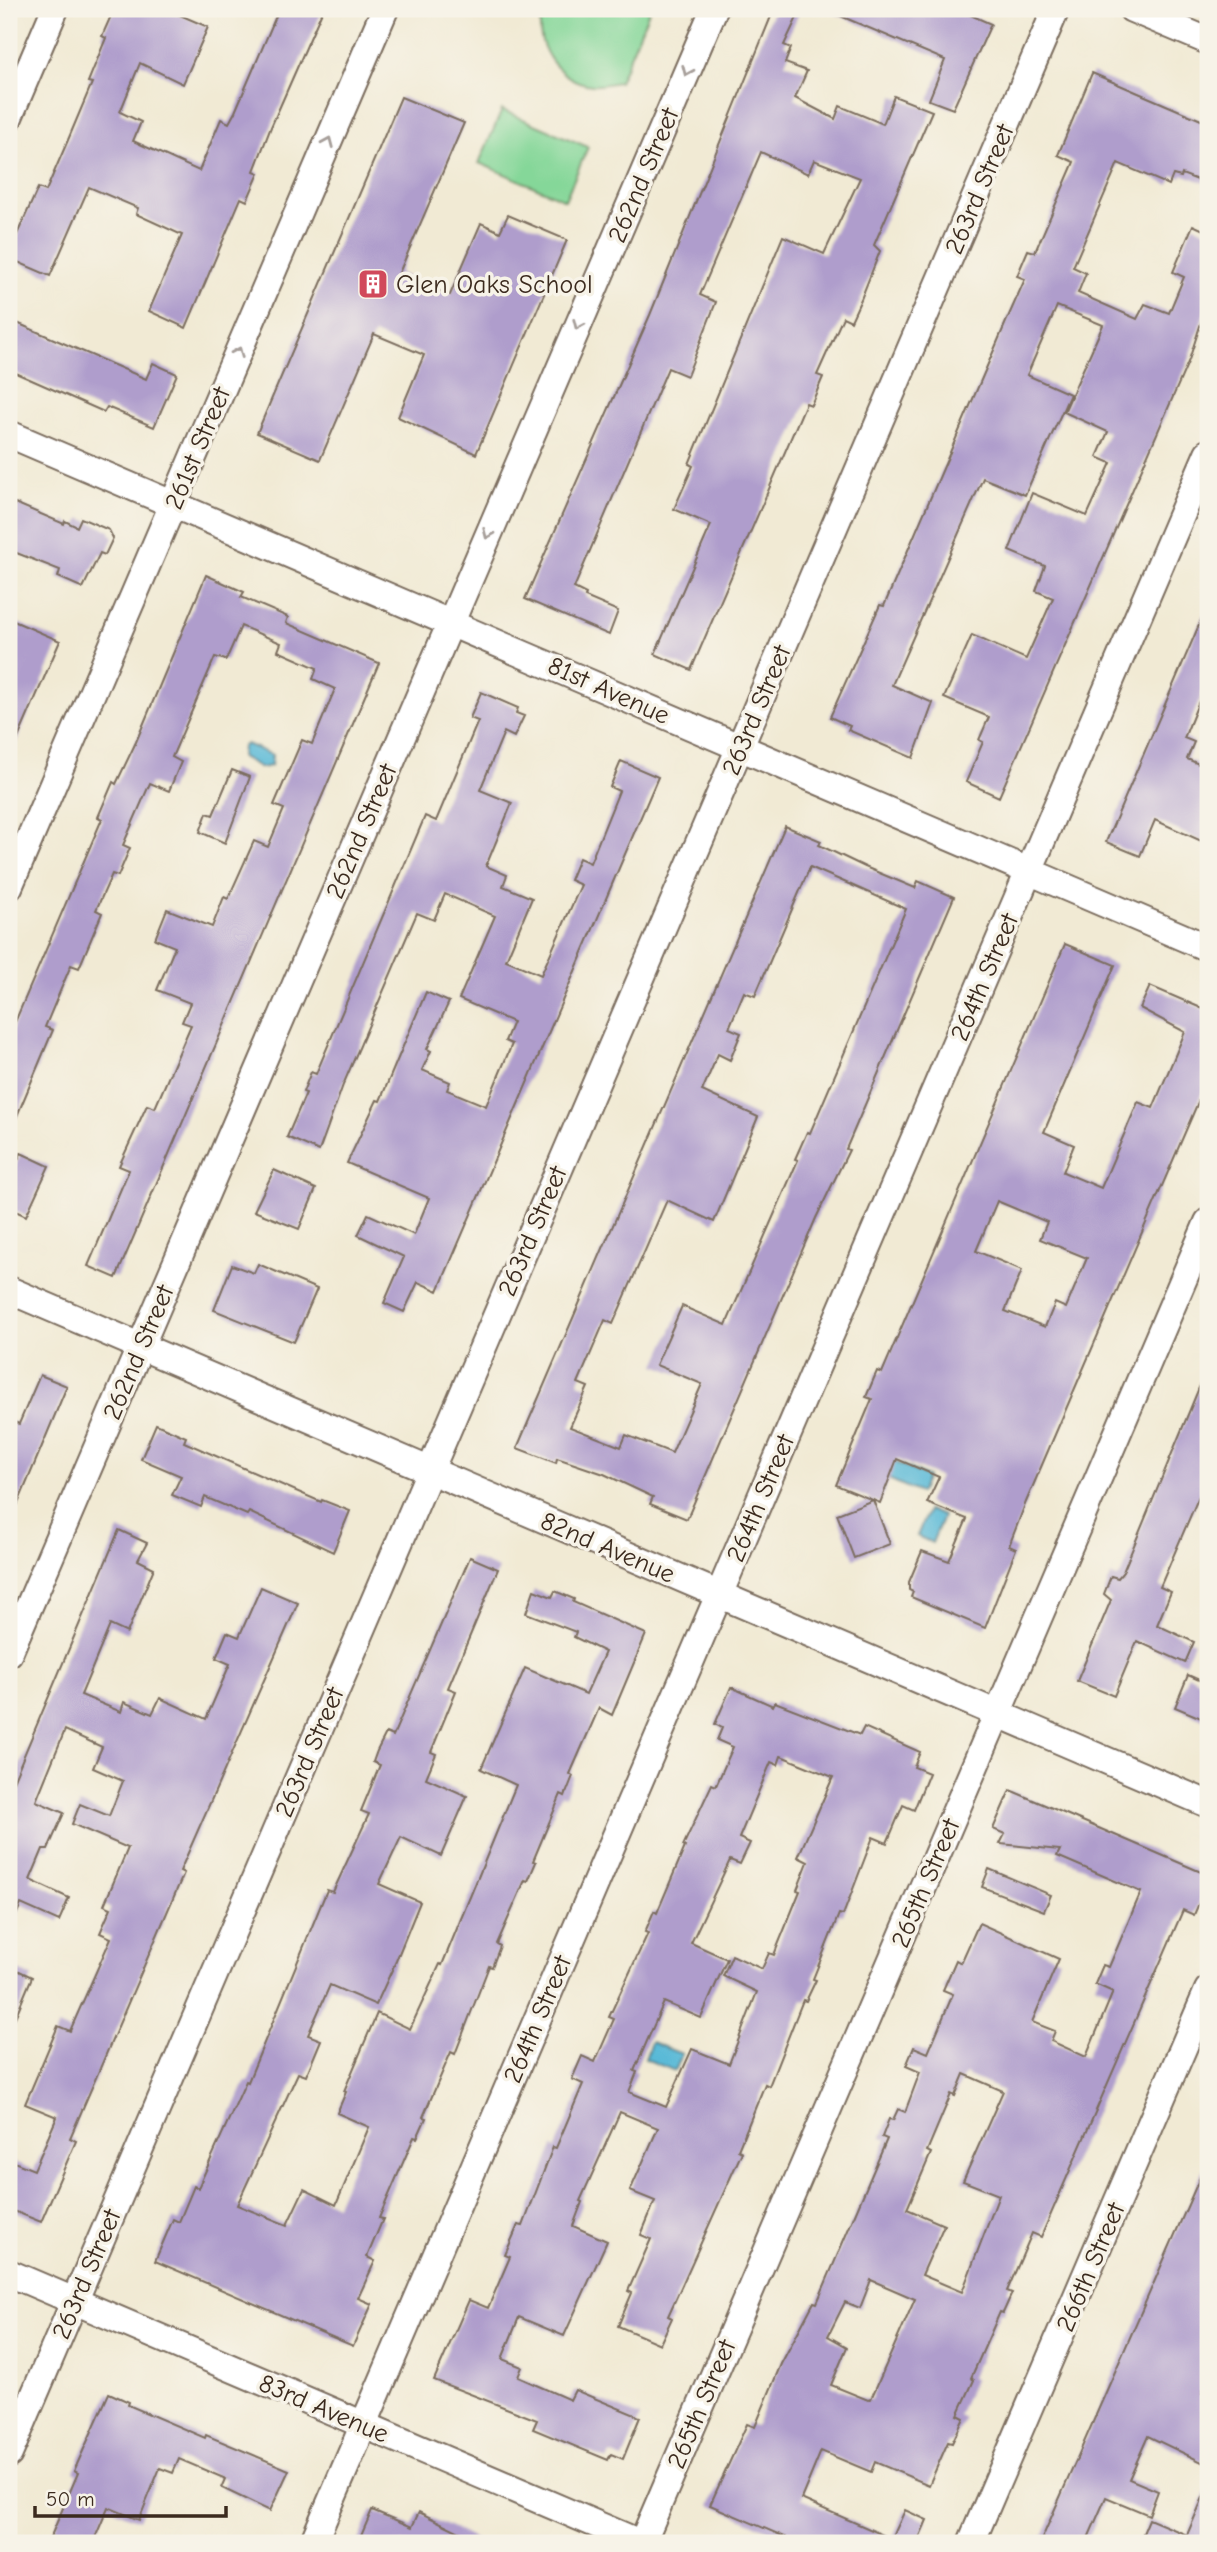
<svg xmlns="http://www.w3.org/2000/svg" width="1217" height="2552" font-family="'Comic Neue',sans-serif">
	<rect width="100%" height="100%" fill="#f7f3e8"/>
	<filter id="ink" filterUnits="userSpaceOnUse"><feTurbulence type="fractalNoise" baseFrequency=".0143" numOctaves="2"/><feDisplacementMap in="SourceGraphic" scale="14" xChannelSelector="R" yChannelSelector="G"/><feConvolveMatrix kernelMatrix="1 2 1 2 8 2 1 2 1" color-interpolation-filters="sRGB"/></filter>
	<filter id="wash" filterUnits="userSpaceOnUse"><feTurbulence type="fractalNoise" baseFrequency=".00686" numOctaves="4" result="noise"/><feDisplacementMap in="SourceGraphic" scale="28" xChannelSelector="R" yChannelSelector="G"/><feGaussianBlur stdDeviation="1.57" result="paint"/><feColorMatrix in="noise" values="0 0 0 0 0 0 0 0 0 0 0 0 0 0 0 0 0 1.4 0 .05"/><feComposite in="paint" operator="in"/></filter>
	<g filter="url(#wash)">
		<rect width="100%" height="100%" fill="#f1ead4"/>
		<!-- green -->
		<g fill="#85d799" stroke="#60805c" stroke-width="2">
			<path d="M544,9H650L619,82C611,83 601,86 592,85C558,82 529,41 544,9Z"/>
			<polygon points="502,110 588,147 565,200 479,163"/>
		</g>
		<!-- water -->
		<g fill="#59b9d7" stroke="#4a727a" stroke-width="2">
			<polygon points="246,744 272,755 271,766 261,768 241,757 242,747"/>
			<polygon points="893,1461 927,1477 920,1493 886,1478"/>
			<polygon points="928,1510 943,1516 932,1543 917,1536"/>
			<polygon points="651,2042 682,2054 675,2071 645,2059"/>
		</g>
		<g id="blocks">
			<!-- building -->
			<g fill="#af9dcc" fill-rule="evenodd">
				<polygon points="114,9 166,9 208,27 183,84 140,63 120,112 141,122 133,141 199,171 221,119 229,123 235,112 279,9 323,9 271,127 254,171 259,173 247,201 241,198 186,328 149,311 182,235 136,214 138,208 89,187 50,276 13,260 16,252 10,250 38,188 46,191 68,140 92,83 88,82 106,38 102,36"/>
				<polygon points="774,9 801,9 784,45 791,48 785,63 807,71 795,98 835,119 840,106 883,124 894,96 932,111 874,245 880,251 861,299 851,321 843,317 817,375 823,377 811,405 806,403 691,670 655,654 711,525 674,509 693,466 689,464 783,236 824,254 860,178 814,160 808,174 761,152 700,295 716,302 687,376 668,368 574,588 586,594 585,597 618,611 609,635 525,599 650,315"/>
				<polygon points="824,9 957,9 991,24 953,109 929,100 945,60"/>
				<polygon points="1092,73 1208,123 1208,184 1182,174 1181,177 1173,175 1169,185 1118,163 1073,267 1086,273 1078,293 1137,319 1145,304 1169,313 1184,277 1173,272 1193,225 1208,232 1208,301 1189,360 999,797 966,782 983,742 979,740 989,717 944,698 972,635 1026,659 1053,598 1036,591 1045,566 1009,551 1032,493 1087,516 1111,463 1097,457 1108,432 1064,412 1103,325 1057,306 1027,375 1070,394 1025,495 983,478 892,685 933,703 913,758 848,730 850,726 830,717 880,605 884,606 1006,322 1025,279 1017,276 1028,250 1035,252 1074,162 1058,155"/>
				<polygon points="401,97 464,123 399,273 450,295 481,223 500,232 508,215 567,240 476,454 398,417 424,355 374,334 320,460 257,433"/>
				<polygon points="17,323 146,379 153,363 177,374 154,427 107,407 104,412 9,370 9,341"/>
				<polygon points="15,503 64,524 65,521 77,527 81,518 109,530 113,538 105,555 100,553 83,588 58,577 60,570 9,550 9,517"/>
				<polygon points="206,575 244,592 241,597 288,617 286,623 379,663 116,1278 88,1266 129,1170 119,1166 147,1105 155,1108 191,1025 182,1022 190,1003 157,990 175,947 155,939 167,909 212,927 224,897 228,899 254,841 268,847 284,809 274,805 302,740 312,744 335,689 313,679 317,668 278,651 281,643 241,626 226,660 215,657 172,757 181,762 169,791 150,783 123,845 130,848 118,876 112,874 96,910 102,913 79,968 71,965 45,1027 53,1030 9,1135 9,1036 102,819 98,817 113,782 116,784 136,742"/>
				<polygon points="1208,604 1208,679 1184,738 1194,742 1187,759 1208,768 1208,844 1155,820 1140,856 1106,842"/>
				<polygon points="9,619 60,641 9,759"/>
				<polygon points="481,692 518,708 516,713 524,716 514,737 504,732 480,790 512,803 486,866 507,875 503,886 532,898 506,960 541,975 581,885 570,880 579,858 590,863 619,791 610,787 621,761 658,777 438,1291 418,1282 404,1312 384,1303 404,1257 358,1235 368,1214 414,1235 429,1198 347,1163 377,1100 380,1101 426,992 449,1002 427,1049 431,1051 422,1070 450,1082 447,1090 486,1106 512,1044 505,1041 513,1022 459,999 495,916 445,894 434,920 417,913 343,1085 319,1151 287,1137 306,1093 303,1092 311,1072 316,1074 425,816 436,821 478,721 470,718"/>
				<polygon points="232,770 250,777 225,843 200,832 207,813 213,815"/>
				<path d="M785,826L821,841L819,845L865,867L915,888L918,881L954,897L846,1149L849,1150L816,1218L687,1519L650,1504L653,1497L604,1474L557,1458L556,1463L517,1448ZM810,867L906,909L810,1133L807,1132L795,1159L798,1160L726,1325L682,1306L656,1365L702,1384L672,1453L626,1435L621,1447L570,1427L588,1387L578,1383L605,1320L613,1324L667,1200L714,1222L758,1117L702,1091L718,1054L730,1060L741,1033L729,1028L744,992L755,996Z"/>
				<path d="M1065,944L1115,965L1044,1132L1074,1145L1063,1172L1101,1188L1138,1102L1153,1108L1185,1032L1140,1008L1150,986L1208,1011V1079L1026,1502L1009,1546L1016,1549L985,1628L911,1597L913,1592L909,1590V1582L922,1551L949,1561L967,1519L927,1503L939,1477L897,1459L880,1503L836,1485L872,1399L866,1397L877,1371L882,1373ZM997,1201L1047,1222L1040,1239L1087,1258L1066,1308L1055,1303L1045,1327L1005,1311L1022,1270L976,1251Z"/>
				<polygon points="21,1153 49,1166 26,1216 9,1208 9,1179"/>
				<polygon points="274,1170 316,1189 299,1229 254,1211"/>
				<polygon points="258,1264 317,1289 294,1342 214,1310 232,1265 254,1273"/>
				<polygon points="1208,1366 1208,1475 1160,1587 1171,1592 1157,1625 1194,1642 1185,1663 1137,1641 1114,1696 1077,1681 1111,1600 1104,1594 1111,1576 1118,1578 1123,1572"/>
				<polygon points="40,1375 67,1386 9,1525 9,1420 19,1424"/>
				<polygon points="156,1424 186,1437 184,1442 321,1502 322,1500 350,1511 333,1552 249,1512 247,1515 205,1497 201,1507 172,1495 181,1476 141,1459"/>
				<polygon points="873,1500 890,1544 854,1558 837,1514"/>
				<polygon points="119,1530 147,1543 138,1560 154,1568 127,1633 110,1625 81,1695 121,1712 124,1702 152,1714 160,1698 206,1719 230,1664 216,1658 227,1632 239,1637 261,1587 298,1603 180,1871 184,1873 70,2138 76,2141 41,2222 9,2209 9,2160 34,2170 57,2117 25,2104 58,2026 70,2031 111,1938 100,1933 111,1908 104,1905 128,1848 72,1824 80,1804 109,1816 123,1781 93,1768 102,1747 65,1730 36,1801 64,1813 48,1849 43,1849 30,1880 69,1898 59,1921 21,1904 9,1931 9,1791"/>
				<polygon points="470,1557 498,1569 448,1688 456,1691 431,1752 436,1754 426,1778 467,1796 441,1856 401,1837 379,1884 420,1902 396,1961 376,2005 330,1985 308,2035 321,2040 306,2076 298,2073 237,2205 287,2225 304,2189 336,2205 369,2127 337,2113 346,2092 344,2091 377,2013 410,2029 440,1964 442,1965 516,1785 481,1769 525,1668 586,1694 605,1652 574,1637 576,1632 526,1613 534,1590 552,1597 555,1591 574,1599 573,1602 646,1634 612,1715 599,1708 570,1774 573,1776 565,1796 561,1794 533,1861 536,1862 528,1881 525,1880 497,1944 500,1946 492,1967 489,1966 455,2054 451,2052 423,2117 426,2118 417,2138 414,2137 379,2218 383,2219 367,2257 375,2261 358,2298 372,2304 353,2346 155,2261 173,2219 179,2222 194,2186 198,2188 246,2081 248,2082 327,1890 333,1892 369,1814 361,1811 380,1765 373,1762 377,1751 386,1733 393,1736"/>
				<polygon points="1188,1675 1208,1684 1208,1721 1175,1707"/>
				<path d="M731,1687L773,1706L775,1702L860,1735L864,1727L920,1752L914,1767L929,1773L914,1810L903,1805L887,1843L873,1837L843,1915L839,1914L813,1979L816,1980L806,2001L803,2000L769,2086L765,2084L738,2150L742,2152L668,2316L672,2318L660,2344L618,2326L632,2293L628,2291L651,2239L641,2235L655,2201L630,2191L658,2128L620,2112L580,2201L582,2202L573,2226L607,2241L564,2336L519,2317L502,2359L522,2367L518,2377L570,2400L575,2390L640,2417L623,2459L611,2454L608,2460L533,2429L537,2420L434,2380L469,2300L488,2308L510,2257L505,2255L518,2225L523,2226L553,2147L556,2148L583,2084L572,2079L582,2056L595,2062L614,2019L609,2017L648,1933L645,1932L654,1911L657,1913L685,1847L683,1846L712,1784L716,1786L733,1747L717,1740L722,1728L715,1724ZM781,1756L833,1777L798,1857L808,1862L797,1890L800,1891L774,1955L769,1953L762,1969L732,1955L723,1976L757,1992L729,2064L692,2049L666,2107L629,2092L637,2072L634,2071L664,2002L701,2018L727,1959L691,1943L730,1860L740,1864L750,1843L739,1838L771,1762L778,1765Z"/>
				<path d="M1010,1790L1208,1875V1882L1194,1915L1183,1910L1041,2237L1032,2233L1007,2291L1012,2293L1003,2313L1000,2312L971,2378L974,2380L958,2415L964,2418L952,2443L948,2442L929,2485L875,2462L871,2472L821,2451L801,2499L892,2539L905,2510L927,2520L917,2543H799L710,2505L747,2424L755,2427L781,2364L814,2302L817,2303L887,2139L882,2137L889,2119L893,2120L898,2109L905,2112L920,2072L906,2066L914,2047L928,2053L953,1994L943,1990L956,1960L961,1963L979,1923L1059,1959L1032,2022L1055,2031L1051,2041L1086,2057L1113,1992L1095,1984L1103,1965L1109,1967L1141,1892L1057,1856L1060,1850L1000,1844L1005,1834L993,1829ZM964,2074L1003,2091L963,2181L999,2195L962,2292L922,2275L944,2225L907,2209L931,2153L927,2151L951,2094L955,2096ZM871,2280L915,2299L871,2399L868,2400L831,2385L847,2347L828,2336L845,2302L860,2308Z"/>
				<polygon points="989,1869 1051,1895 1044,1911 982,1887"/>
				<polygon points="9,1966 32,1977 9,2032"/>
				<polygon points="1208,2159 1208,2377 1202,2393 1208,2396 1208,2465 1148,2436 1129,2479 1158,2491 1149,2515 1106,2497 1086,2543 1040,2543"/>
				<polygon points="109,2393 129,2402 128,2405 205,2438 206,2435 289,2470 270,2511 222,2488 226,2479 179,2459 173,2473 160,2468 139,2520 108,2507 93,2543 48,2543 78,2473 74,2471"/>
				<polygon points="1208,2486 1208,2543 1139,2543 1149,2519 1187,2535"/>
				<polygon points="372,2510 412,2527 419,2512 482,2543 358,2543"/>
			</g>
		</g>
	</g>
	<g filter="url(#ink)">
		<use href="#blocks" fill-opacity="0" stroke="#7b6d5e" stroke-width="2"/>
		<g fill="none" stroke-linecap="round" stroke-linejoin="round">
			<!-- minor casing -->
			<g stroke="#7b6d5e" stroke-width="30">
				<g id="minor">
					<polyline points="1132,9 1208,41"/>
					<polyline points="9,117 55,9"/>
					<polyline points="9,434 1208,948"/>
					<polyline points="9,887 385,9"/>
					<polyline points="9,1290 1208,1804"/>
					<polyline points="9,1653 714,9"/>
					<polyline points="9,2273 640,2543"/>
					<polyline points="9,2454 1056,9"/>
					<polyline points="313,2543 1208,453"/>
					<polyline points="642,2543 1208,1222"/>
					<polyline points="971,2543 1208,1990"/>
				</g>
			</g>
			<!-- minor -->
			<use href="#minor" stroke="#fff" stroke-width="26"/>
		</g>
		<!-- one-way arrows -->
		<defs><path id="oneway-chevron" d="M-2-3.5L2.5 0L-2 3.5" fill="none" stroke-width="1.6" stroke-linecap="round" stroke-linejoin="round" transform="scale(1.75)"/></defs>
		<g stroke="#a79f9a">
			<use href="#oneway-chevron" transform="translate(687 71) rotate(113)"/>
			<use href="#oneway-chevron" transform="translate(328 142) rotate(-67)"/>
			<use href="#oneway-chevron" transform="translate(578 325) rotate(113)"/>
			<use href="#oneway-chevron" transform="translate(238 352) rotate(-67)"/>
			<use href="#oneway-chevron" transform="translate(488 534) rotate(113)"/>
		</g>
	</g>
	<!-- icons -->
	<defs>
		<g id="building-square" transform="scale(1.575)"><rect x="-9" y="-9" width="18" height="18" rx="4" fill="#d1495b" stroke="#f7f3e8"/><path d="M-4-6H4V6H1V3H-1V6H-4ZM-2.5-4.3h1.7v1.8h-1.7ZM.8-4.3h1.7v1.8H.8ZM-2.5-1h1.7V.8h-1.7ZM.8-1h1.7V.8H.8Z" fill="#fff"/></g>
	</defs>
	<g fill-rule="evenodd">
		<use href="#building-square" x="373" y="284"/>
	</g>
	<g text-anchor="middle" stroke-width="7" stroke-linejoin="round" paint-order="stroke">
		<!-- street labels -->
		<g font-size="26" fill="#3b2a1e" stroke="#f7f3e8">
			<text transform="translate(643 175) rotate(-67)" y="9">262nd Street</text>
			<text transform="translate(979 189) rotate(-67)" y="9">263rd Street</text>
			<text transform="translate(197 448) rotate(-67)" y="9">261st Street</text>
			<text transform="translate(609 690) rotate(24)" y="9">81st Avenue</text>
			<text transform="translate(756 710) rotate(-67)" y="9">263rd Street</text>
			<text transform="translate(361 831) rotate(-67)" y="9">262nd Street</text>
			<text transform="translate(984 977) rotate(-67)" y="9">264th Street</text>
			<text transform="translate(532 1231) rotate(-67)" y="9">263rd Street</text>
			<text transform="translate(138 1352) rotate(-67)" y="9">262nd Street</text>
			<text transform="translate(760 1498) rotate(-67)" y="9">264th Street</text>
			<text transform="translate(608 1547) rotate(23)" y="9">82nd Avenue</text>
			<text transform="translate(309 1752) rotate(-67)" y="9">263rd Street</text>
			<text transform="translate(925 1883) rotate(-67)" y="9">265th Street</text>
			<text transform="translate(537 2019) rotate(-67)" y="9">264th Street</text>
			<text transform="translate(1090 2267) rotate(-67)" y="9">266th Street</text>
			<text transform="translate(86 2274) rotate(-67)" y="9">263rd Street</text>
			<text transform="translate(701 2404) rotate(-67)" y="9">265th Street</text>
			<text transform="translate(324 2408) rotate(23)" y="9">83rd Avenue</text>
		</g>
		<!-- poi labels -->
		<g font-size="26" fill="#3b2a1e" stroke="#f7f3e8" text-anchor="start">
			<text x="396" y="293">Glen Oaks School</text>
		</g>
	</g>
	<!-- margin -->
	<rect width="1217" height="2552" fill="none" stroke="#f7f3e8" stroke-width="35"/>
	<!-- scale -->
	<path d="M35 2506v10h191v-10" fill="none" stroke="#3b2a1e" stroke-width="3.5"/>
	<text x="46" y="2506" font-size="21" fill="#3b2a1e" stroke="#f7f3e8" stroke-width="5" paint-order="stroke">50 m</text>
</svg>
